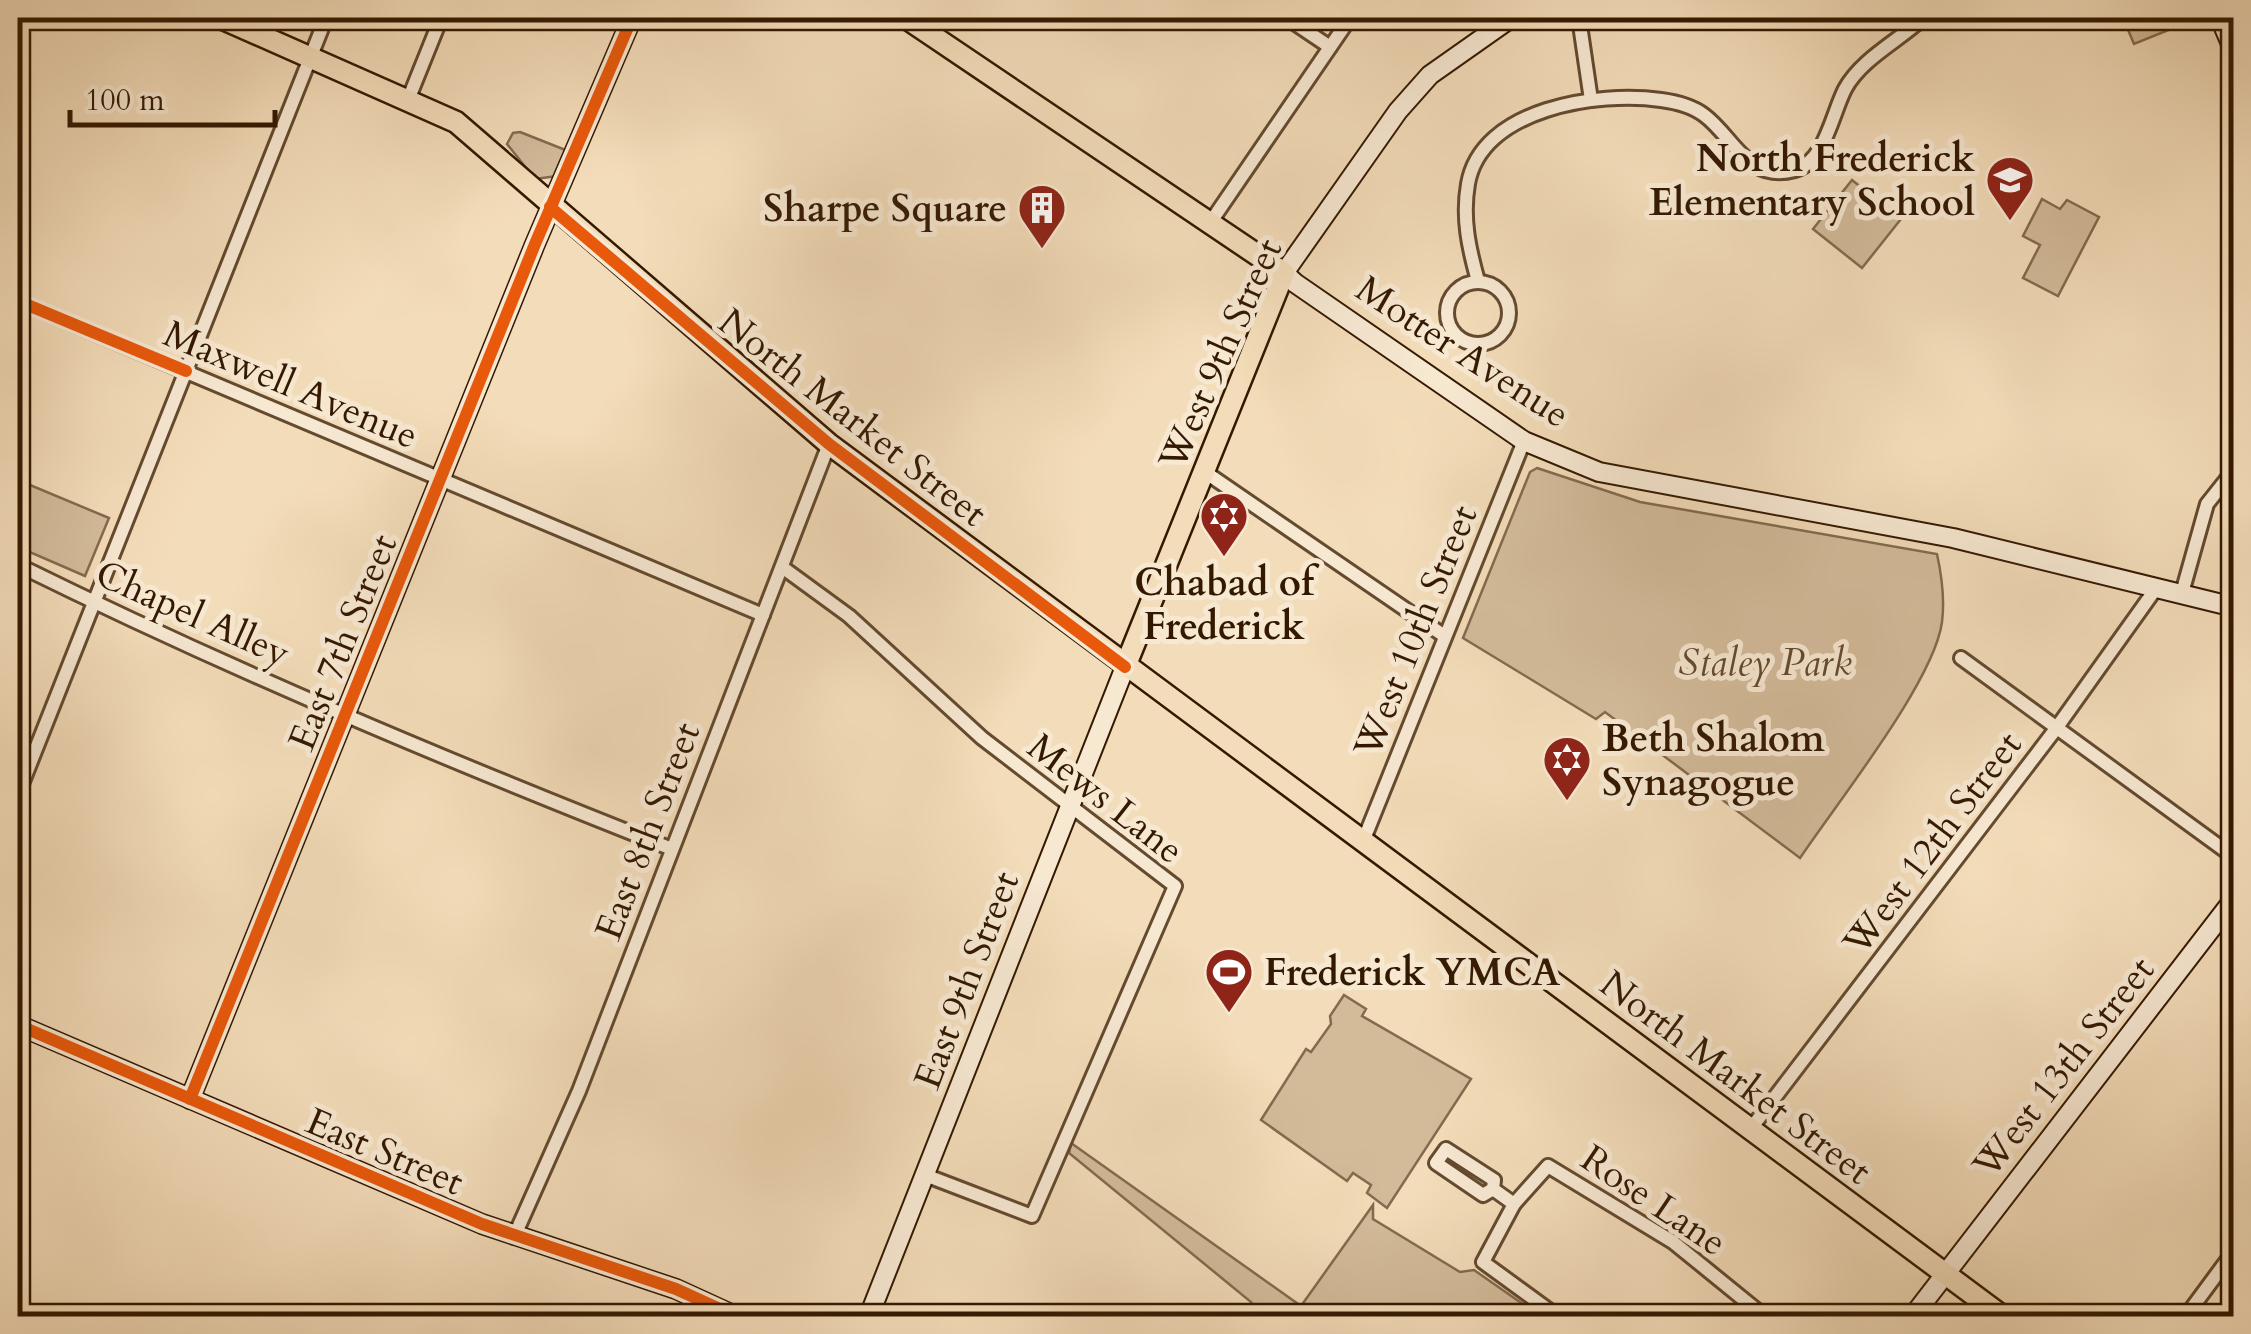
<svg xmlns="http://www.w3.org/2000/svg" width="2251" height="1334" font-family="Cardo,serif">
	<rect width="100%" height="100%" fill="#f3dcb9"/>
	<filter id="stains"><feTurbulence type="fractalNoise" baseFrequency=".002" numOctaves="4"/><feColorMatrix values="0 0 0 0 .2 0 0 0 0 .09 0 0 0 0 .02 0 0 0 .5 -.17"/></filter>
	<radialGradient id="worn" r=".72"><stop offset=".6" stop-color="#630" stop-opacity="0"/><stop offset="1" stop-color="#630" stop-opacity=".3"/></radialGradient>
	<!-- green -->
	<g fill="#d3bb9a" stroke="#846a4e" stroke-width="2.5">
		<polygon points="2123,18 2178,18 2181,25 2134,44"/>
		<polygon points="520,132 568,151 557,176 535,179 507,144 513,133"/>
		<polygon points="1852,180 1901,219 1862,268 1813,229"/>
		<polygon points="2042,199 2060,209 2067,200 2099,217 2058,296 2023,278 2040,245 2023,236"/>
		<path d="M1537,468L1640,502L1937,554C1942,577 1945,599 1942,622C1934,682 1836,804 1800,858L1605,712L1596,719L1463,638L1530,472Z"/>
		<polygon points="18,480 109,518 85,576 18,547"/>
		<polygon points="1344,995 1366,1009 1362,1016 1471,1079 1387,1208 1367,1193 1371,1185 1353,1173 1347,1181 1261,1120 1306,1049 1311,1052 1331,1024 1330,1016"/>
		<polygon points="1071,1143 1301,1306 1373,1205 1373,1219 1460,1272 1474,1270 1540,1316 1261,1316 1251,1302 1069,1153"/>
	</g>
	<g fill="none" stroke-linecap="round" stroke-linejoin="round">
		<!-- street casing -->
		<g stroke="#644a2f" stroke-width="18">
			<g id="street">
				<polyline points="1287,18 1330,47"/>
				<polyline points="1579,18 1591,100"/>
				<polyline points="18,30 22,18"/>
				<polyline points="931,35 943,18"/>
				<polyline points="408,100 441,18"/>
				<polyline points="1210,223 1350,18"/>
				<path d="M1478,281C1469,249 1462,218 1468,184C1481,108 1599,91 1661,100C1676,102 1692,106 1704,115C1734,137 1747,183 1795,170C1825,162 1832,114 1845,89C1861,59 1900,40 1923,18"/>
				<circle cx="1478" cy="313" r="31"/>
				<polyline points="18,301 763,615"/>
				<polyline points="1205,472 1443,635"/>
				<path d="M18,565C231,670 451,762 672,849"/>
				<polyline points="782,567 849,616 982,738 1175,886 1032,1216 925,1175"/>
				<polyline points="2182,593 2207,504 2234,470"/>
				<polyline points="1961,658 2234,857"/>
				<polyline points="18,794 326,18"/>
				<polyline points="1362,844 1524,441"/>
				<polyline points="1749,1131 2055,730 2157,587"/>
				<polyline points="1493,1189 1483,1195 1436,1163 1446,1149 1494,1180 1493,1189 1514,1204"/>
				<polyline points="514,1237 579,1091 829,444"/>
				<polyline points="1557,1316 1483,1262 1514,1204 1548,1166 1673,1242 1764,1316"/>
				<polyline points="2186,1316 2234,1251"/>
			</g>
		</g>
		<!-- secondary casing -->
		<g stroke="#341901" stroke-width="22">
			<g id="secondary">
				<polyline points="1511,18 1430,75 1398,111 1284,273 1295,283 1524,441 1599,472 1953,538 2234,607"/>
				<polyline points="2220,18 2234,51"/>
				<polyline points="18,1025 482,1224 676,1289 735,1316"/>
				<polyline points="190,1099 535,244 632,18"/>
				<polyline points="869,1316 1125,667"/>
				<polyline points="1913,1316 2234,899"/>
			</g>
		</g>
		<!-- primary casing -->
		<g stroke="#341901" stroke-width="25">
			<g id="primary">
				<polyline points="221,18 456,122 829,444 2002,1316"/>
				<polyline points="906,18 1284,273 1125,667"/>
			</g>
		</g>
		<!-- street -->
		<use href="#street" stroke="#f7e8d2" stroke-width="12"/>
		<!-- secondary -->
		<use href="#secondary" stroke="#f7e8d2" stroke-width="18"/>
		<!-- primary -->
		<use href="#primary" stroke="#f3dcb9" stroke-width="20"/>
		<!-- cycleway casing -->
		<g stroke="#f7e8d2" stroke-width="19">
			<g id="cycleway">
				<polyline points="550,207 829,444 1125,667"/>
				<polyline points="18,301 186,371"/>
				<polyline points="18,1025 482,1224 676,1289 735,1316"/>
				<polyline points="190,1099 535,244 632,18"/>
			</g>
		</g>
		<!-- cycleway -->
		<use href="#cycleway" stroke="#e8590c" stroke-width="12"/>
	</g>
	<!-- icons -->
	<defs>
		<g id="school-pin" transform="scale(2.5)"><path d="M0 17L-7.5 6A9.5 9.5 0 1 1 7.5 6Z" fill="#8f2418" stroke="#f7e8d2"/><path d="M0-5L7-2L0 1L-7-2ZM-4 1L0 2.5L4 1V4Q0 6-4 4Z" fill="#fff"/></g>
		<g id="building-pin" transform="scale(2.5)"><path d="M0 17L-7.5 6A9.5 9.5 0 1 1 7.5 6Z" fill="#8f2418" stroke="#f7e8d2"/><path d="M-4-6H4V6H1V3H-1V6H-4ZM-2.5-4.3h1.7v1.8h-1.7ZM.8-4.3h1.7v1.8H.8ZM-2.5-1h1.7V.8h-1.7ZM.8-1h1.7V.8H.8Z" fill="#fff"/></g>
		<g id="synagogue-pin" transform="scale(2.5)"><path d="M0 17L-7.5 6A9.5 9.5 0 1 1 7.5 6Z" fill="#8f2418" stroke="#f7e8d2"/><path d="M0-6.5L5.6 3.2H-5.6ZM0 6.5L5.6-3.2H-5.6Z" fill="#fff"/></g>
		<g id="stadium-pin" transform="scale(2.5)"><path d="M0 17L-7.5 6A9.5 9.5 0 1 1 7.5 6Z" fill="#8f2418" stroke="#f7e8d2"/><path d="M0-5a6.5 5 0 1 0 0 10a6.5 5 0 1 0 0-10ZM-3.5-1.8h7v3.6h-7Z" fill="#fff"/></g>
	</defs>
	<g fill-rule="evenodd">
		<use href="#school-pin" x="2010" y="180"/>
		<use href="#building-pin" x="1042" y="208"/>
		<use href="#synagogue-pin" x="1224" y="516"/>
		<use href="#synagogue-pin" x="1567" y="760"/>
		<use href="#stadium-pin" x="1229" y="972"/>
	</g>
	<g text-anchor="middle" stroke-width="10" stroke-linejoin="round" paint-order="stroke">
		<!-- poi labels -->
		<g font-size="38" font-weight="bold" fill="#341901" stroke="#f7e8d2" text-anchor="end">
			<text x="1975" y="171">North Frederick<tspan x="1975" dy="44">Elementary School</tspan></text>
			<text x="1007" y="221">Sharpe Square</text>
			<text x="1224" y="595" text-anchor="middle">Chabad of<tspan x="1224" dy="44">Frederick</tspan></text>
			<text x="1602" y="751" text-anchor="start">Beth Shalom<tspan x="1602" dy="44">Synagogue</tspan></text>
			<text x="1264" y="985" text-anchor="start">Frederick YMCA</text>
		</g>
		<!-- street labels -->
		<g font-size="38" fill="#341901" stroke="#f7e8d2">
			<text transform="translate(1463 351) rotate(33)" y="13">Motter Avenue</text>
			<text transform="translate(1220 354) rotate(-66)" y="13">West 9th Street</text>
			<text transform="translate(291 384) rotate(23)" y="13">Maxwell Avenue</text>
			<text transform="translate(853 417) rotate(38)" y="13">North Market Street</text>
			<text transform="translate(193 613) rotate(24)" y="13">Chapel Alley</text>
			<text transform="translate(1415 631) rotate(-68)" y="13">West 10th Street</text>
			<text transform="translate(342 642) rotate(-68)" y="13">East 7th Street</text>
			<text transform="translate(1106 798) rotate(38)" y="13">Mews Lane</text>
			<text transform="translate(647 831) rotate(-69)" y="13">East 8th Street</text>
			<text transform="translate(1932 843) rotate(-53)" y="13">West 12th Street</text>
			<text transform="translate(966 980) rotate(-69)" y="13">East 9th Street</text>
			<text transform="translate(2063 1067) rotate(-52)" y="13">West 13th Street</text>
			<text transform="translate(1736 1077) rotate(37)" y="13">North Market Street</text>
			<text transform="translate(385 1151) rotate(23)" y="13">East Street</text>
			<text transform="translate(1654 1200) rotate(34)" y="13">Rose Lane</text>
		</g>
		<!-- park labels -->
		<g font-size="38" font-style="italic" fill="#644a2f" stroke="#f7e8d2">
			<text x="1765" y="675">Staley Park</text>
		</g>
	</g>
	<!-- margin -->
	<rect width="2251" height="1334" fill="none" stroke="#f3dcb9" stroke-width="60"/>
	<rect x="20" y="20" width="2211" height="1294" fill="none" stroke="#341901" stroke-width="5"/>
	<rect x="30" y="30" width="2191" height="1274" fill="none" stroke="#341901" stroke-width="2.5"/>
	<!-- scale -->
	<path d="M70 110v15h205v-15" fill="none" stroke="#341901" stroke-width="5"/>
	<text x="85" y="110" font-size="30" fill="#341901" stroke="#f7e8d2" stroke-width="8" paint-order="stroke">100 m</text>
	<rect width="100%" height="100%" filter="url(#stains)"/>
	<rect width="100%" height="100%" fill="url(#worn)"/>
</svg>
